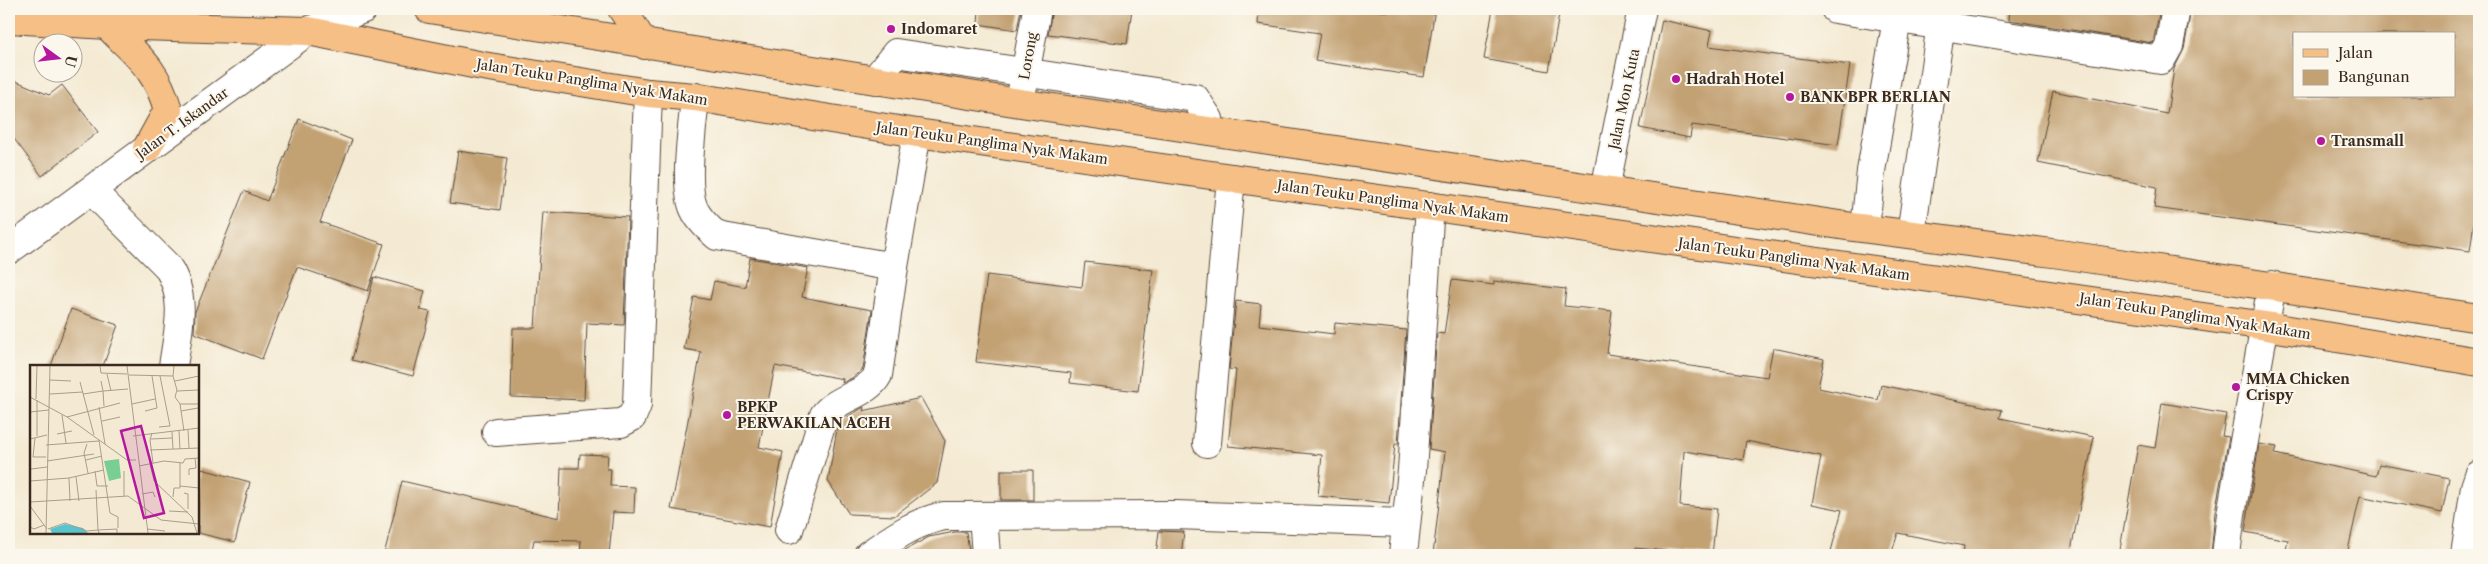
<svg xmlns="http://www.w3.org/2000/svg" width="2488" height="564" font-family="'Libre Caslon Text',serif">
	<rect width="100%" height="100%" fill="#fbf7ec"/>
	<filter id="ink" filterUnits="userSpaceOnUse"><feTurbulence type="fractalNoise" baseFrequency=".02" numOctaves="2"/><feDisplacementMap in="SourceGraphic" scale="10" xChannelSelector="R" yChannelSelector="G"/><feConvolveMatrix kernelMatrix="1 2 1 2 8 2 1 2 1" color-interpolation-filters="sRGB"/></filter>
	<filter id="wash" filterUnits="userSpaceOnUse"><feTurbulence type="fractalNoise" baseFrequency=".0096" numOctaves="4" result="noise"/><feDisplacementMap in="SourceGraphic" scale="20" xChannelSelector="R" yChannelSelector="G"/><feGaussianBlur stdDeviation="1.12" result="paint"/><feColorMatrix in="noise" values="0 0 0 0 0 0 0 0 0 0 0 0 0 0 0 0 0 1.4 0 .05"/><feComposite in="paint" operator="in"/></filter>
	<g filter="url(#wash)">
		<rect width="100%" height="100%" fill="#f4ead3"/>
		<g id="blocks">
			<!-- building -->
			<g fill="#c2a173" fill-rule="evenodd">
				<polygon points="979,9 1021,9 1017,30 978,24"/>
				<polygon points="1052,9 1132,9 1127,44 1048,34"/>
				<polygon points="1259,9 1366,9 1389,12 1389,9 1435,9 1424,77 1315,61 1320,33 1258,24"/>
				<polygon points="1493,9 1560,9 1549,71 1484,59"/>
				<polygon points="2010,9 2160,9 2153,43 2009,20"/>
				<path d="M2191,9H2479V186L2470,251L2154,208L2157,187L2038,163L2053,91L2167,114L2174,69L2184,49ZM2294,34H2454V96H2294Z"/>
				<polygon points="1662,20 1712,31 1709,46 1850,65 1838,145 1692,125 1690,138 1640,128"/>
				<polygon points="9,78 49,95 62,85 98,132 42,176 9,132"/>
				<polygon points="299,119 352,140 320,222 384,244 368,291 297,267 262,359 194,333 195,312 244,191 267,201"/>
				<polygon points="458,151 507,158 500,210 450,203"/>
				<polygon points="543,212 628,217 624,325 587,323 584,400 511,397 513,328 535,328"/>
				<polygon points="750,258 808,268 802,297 872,310 863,369 852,378 842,383 843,379 775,366 759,447 783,452 770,527 671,509 701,352 684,349 694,297 710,300 714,281 745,287"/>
				<polygon points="1085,262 1153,270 1138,391 1070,383 1071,373 976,362 987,275 1082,287"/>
				<polygon points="374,277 425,291 420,310 430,312 413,376 352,360"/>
				<polygon points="1452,280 1494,285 1494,281 1566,289 1564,306 1612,311 1607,354 1767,377 1773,348 1824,359 1818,388 1878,400 1881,385 2002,410 2000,418 2094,437 2070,555 1963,555 1964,546 1898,533 1891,555 1830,555 1842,510 1812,504 1821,456 1746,441 1743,460 1684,451 1680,506 1717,509 1712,555 1635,548 1635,555 1433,555 1445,452 1429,449 1437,333 1444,334"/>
				<polygon points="1236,301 1261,304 1259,325 1334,334 1335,323 1406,330 1398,444 1395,444 1389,503 1318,496 1322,455 1228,446 1236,370 1229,369"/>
				<polygon points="71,309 118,325 103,366 51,366"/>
				<polygon points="921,398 945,441 937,483 894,516 849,514 828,481 838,423 864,407 863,411"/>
				<polygon points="2162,403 2226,414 2222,436 2229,437 2215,512 2211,555 2119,555 2138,445 2155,448"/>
				<polygon points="2259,444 2277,447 2275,454 2376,476 2379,464 2449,478 2442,513 2360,496 2347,555 2285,555 2288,540 2245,532"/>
				<polygon points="580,454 608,455 607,469 611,469 610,486 635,487 634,513 613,512 609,555 580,555 581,541 534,540 531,555 384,555 402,481 559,518 561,468 579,468"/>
				<polygon points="198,468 250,482 235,542 198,533"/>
				<rect x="1001" y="470" width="32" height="30"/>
				<polygon points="1159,531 1184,532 1181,555 1156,555"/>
				<polygon points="955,532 966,532 970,555 896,555 929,537"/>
			</g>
		</g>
	</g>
	<g filter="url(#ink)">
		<use href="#blocks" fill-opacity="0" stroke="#574739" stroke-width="1"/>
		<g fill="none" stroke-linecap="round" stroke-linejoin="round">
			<!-- minor casing -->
			<g stroke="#574739" stroke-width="30">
				<g id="minor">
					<polyline points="1835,9 2161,60 2169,46 2176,9"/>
					<polyline points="879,81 881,72 896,53 1195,98 1209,119 1207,129"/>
					<polyline points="1022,91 1037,9"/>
					<path d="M695,97C693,125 683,185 694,209C699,220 708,228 717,236L894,267L917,133"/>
					<polyline points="1605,189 1642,9"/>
					<path d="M92,191L167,266C188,297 178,332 173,366"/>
					<polyline points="1865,228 1871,171 1897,19 1896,9"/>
					<polyline points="1911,234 1941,24"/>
					<polyline points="9,250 308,31 363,9"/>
					<polyline points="496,432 621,423 632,417 637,405 648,93"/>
					<polyline points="1207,443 1231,178"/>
					<polyline points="983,516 986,555"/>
					<path d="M789,530L824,415C838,397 867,395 878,375L894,267"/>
					<path d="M868,555C893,538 914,522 944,516L1175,515L1404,523"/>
					<polyline points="1403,555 1412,470 1430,206"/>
					<polyline points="2226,555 2231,514 2272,285"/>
					<polyline points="2465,555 2475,487 2479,475"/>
				</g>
			</g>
			<!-- major casing -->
			<g stroke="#574739" stroke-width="30">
				<g id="major">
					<polyline points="429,9 1020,103 1853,227 2060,254 2479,318"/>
					<polyline points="622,9 645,45"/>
					<polyline points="9,19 107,25 308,31 483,66 648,93 695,97 917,133 2266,326 2479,362"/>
					<path d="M107,25C137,56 156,67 168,110L147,148"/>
				</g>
			</g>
			<!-- minor -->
			<use href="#minor" stroke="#fff" stroke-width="28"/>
			<!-- major -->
			<use href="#major" stroke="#f5bf86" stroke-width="28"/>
		</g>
	</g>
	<!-- markers -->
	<g fill="#b5179e" stroke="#fbf7ec" stroke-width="2">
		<circle cx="891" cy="29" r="5"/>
		<circle cx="1676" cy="79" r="5"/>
		<circle cx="1790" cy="97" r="5"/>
		<circle cx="2321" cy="141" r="5"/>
		<circle cx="2236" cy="387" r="5"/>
		<circle cx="727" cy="415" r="5"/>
	</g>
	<g text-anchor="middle" stroke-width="4" stroke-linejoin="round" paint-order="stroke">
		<!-- poi labels -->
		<g font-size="14" font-weight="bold" fill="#3b2a1e" stroke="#fbf7ec" text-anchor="start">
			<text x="901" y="34">Indomaret</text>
			<text x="1686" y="84">Hadrah Hotel</text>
			<text x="1800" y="102">BANK BPR BERLIAN</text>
			<text x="2331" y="146">Transmall</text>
			<text x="2246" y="384">MMA Chicken<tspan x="2246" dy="16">Crispy</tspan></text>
			<text x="737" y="412">BPKP<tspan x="737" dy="16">PERWAKILAN ACEH</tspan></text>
		</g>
		<!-- street labels -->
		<g font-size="14" fill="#3b2a1e" stroke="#fbf7ec">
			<text transform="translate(1028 56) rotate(-80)" y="5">Lorong</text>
			<text transform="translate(592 82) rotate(9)" y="5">Jalan Teuku Panglima Nyak Makam</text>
			<text transform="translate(1624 99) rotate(-78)" y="5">Jalan Mon Kuta</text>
			<text transform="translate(182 123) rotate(-36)" y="5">Jalan T. Iskandar</text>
			<text transform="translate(992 143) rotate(8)" y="5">Jalan Teuku Panglima Nyak Makam</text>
			<text transform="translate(1393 201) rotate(8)" y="5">Jalan Teuku Panglima Nyak Makam</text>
			<text transform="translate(1794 259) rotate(8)" y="5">Jalan Teuku Panglima Nyak Makam</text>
			<text transform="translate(2195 316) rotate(9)" y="5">Jalan Teuku Panglima Nyak Makam</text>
		</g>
	</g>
	<!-- overview -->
	<g transform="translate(30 365)">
		<rect width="169" height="169" fill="#f4ead3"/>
		<path d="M89,94L91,113L79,116L74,96Z" fill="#78ce93"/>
		<path d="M35,159L53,163L58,168H22L20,164Z" fill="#58c5ce"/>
		<path fill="none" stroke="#aa9d8b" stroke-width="1" d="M70,1L71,8L97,9M97,1L118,168M144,1L143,11L147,25L145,32L150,39L154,66M77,9L81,26M99,10L143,11M20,15L41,16M145,16L169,11M50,17L64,70M147,26L169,25M20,29L53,27M53,29L73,26L71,16M0,32L37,52L97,95H106M6,34L7,1M102,39L125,34M150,39H169M74,41L73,26L98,24M69,42L75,79M115,46L127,43L122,11M151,46L168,43M0,47L19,45M32,50L36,78M37,52L90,38M72,56L90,52M129,62L140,61L130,11M158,65L159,83M149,66L150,84M142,67L143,84M122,68L120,75L123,98M27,69L42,66M7,71V35M103,71L169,63M5,73L3,92H16M0,74L17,70M121,74L142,73M69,75L80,148L88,152V163M57,79L54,88L58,108M16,80L69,76M120,85L169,83M56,95L72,91M17,96L64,89M120,99L124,116L162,152L167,168M109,101L134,96L153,98L155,94L169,93M1,104L17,102M65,106L67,121H78M159,110V104L166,103L165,93M46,112L49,136M39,113L40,136M0,116L39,113L74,105M150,121L169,123M66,125L68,165L87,164V168M154,128L158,129V144M112,129L123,127L125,132M94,131V106M143,132L144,123H150V98M0,137L98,131L131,155L169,159M0,141L17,164M139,146L158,147M0,162L4,164L14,160M18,164L35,158L57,166L68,165L69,168M117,164L135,166M16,168L20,1"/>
		<path fill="#b5179e" fill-opacity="0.15" stroke="#b5179e" stroke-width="2.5" d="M111,61L134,148L114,153L91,66Z"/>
		<rect width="169" height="169" fill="none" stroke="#3b2a1e" stroke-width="2.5"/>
	</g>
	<!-- margin -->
	<rect width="2488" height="564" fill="none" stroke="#fbf7ec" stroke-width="30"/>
	<!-- legend -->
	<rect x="2293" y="32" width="162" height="65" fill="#fbf7ec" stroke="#aea59a"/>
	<rect x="2303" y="49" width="25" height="8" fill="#f5bf86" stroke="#aea59a"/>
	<text x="2338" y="58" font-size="15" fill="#3b2a1e">Jalan</text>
	<rect x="2303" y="70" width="25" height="15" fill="#c2a173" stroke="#aea59a"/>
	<text x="2338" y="82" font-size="15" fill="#3b2a1e">Bangunan</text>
	<!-- north arrow -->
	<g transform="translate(58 58) rotate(105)"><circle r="24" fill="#fbf7ec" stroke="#aea59a"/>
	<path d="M0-4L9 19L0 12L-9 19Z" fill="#b5179e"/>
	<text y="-8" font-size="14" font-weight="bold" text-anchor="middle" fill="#3b2a1e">U</text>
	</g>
</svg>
